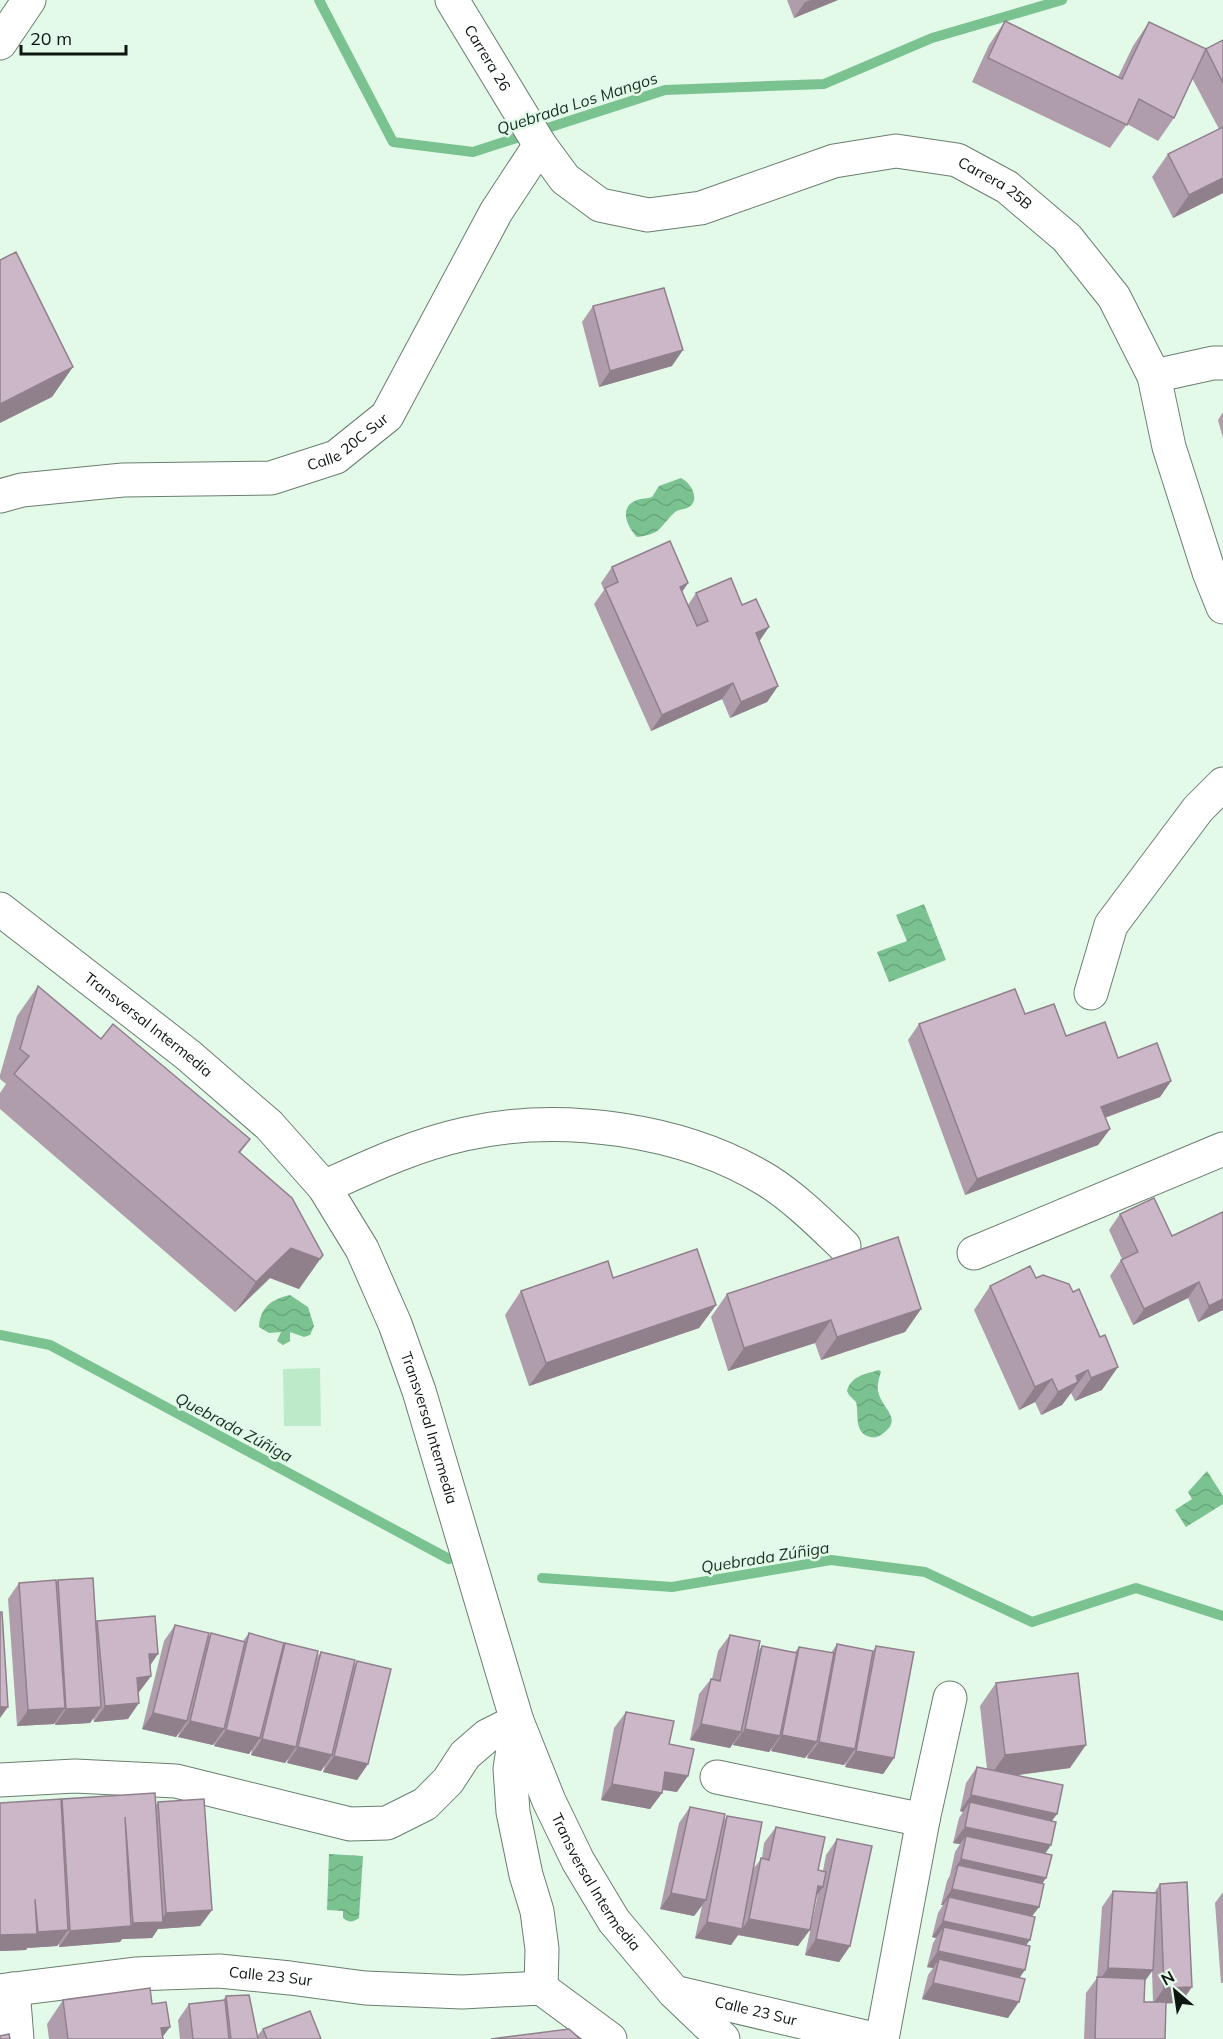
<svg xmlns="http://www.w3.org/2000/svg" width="1223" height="2039" font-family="Mulish,sans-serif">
	<defs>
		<pattern id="water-waves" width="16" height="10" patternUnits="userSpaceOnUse" patternTransform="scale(1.5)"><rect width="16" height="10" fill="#7bc291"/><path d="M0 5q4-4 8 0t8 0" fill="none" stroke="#69a67c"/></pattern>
	</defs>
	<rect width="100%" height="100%" fill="#e3fae9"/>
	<!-- park -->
	<polygon fill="#bdebca" points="320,1368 321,1426 284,1426 283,1369"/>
	<!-- water -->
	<g fill="url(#water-waves)">
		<path d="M681,478C691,483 702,501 687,508C682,510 678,509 674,513C658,529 661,534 637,537C627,527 618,507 637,500C642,498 647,499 652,497L659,486Z"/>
		<polygon points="924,904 946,960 889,982 877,952 907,941 896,915"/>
		<path d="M290,1295L308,1307L314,1326L310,1335L304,1337L290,1332V1341L283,1345L277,1341L281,1332L269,1333L259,1327C260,1307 272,1299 290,1295Z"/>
		<path d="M879,1370L881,1372C879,1378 877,1385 878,1391C882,1410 905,1419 881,1435C876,1438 872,1438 867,1436C854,1430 859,1413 856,1402L849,1395L847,1391C851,1376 865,1374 879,1370Z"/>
		<polygon points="1207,1471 1223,1496 1223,1504 1186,1527 1175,1510 1192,1499 1188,1492"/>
		<path d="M329,1854L363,1856L359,1918C353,1922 349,1923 343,1918V1911L327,1910Z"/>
	</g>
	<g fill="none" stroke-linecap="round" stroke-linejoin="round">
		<!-- stream -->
		<g stroke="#7bc291" stroke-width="10">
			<polyline points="319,0 393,142 473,152 665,90 824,84 932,38 1062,0"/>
			<polyline points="0,1335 50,1345 449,1559"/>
			<polyline points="542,1578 672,1587 831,1560 925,1572 1032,1622 1136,1588 1223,1616"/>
		</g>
		<!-- minor casing -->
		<g stroke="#6a7e6f" stroke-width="35">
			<g id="minor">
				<path id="s1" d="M452,0L540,145L565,179L600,205L648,215L701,208L834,161L896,151L957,160L1007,187L1067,238L1114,297L1154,376L1169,447L1209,572L1223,607"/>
				<polyline points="0,43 29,0"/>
				<polyline points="1154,376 1213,363 1223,363"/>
				<path id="s2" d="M0,496L22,490L123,480L271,478L336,457L387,416L496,212L540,145"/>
				<path id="s3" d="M0,909L188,1055L269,1125L324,1187L362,1249L395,1324L419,1391L517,1721L549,1801L578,1861L614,1921L674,1992L723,2039"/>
				<polyline points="1091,993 1111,925 1198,809 1223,784"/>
				<path d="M324,1187C370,1166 415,1145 465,1134C561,1112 684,1129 768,1181C796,1199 821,1224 844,1246"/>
				<polyline points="974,1253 1223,1149"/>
				<polyline points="517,1722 510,1769 513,1812 526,1875 537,1911 542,1949 541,1988"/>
				<polyline points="717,1777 923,1820"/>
				<polyline points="0,1780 75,1776 176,1781 350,1824 387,1823 425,1804 448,1781 465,1755 487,1736 517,1721"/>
				<polyline points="13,1989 17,2039"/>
				<path id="s4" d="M0,1991L135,1974L219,1971L290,1978L365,1988L462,1992L541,1988L610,2039"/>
				<path id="s5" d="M674,1992L874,2039"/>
				<polyline points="882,2039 923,1820 950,1698"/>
			</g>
		</g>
		<!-- minor -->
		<use href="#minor" stroke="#fff" stroke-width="33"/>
	</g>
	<!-- wall -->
	<g fill="#af9dac" fill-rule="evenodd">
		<polygon points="787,0 838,0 794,18"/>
		<polygon points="1005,21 1118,77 1133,46 1149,22 1206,49 1223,40 1223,193 1173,218 1152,177 1168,154 1219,129 1192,78 1174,118 1158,141 1127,124 1110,148 972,82 989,45"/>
		<polygon points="593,306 672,366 599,387 582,322"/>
		<polygon points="1223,412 1223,438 1218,420"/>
		<polygon points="612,567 688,583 682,592 688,605 696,593 742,605 769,627 759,641 778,686 767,702 730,718 722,699 651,731 594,604 604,590 601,583"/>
		<polygon points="38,986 101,1039 250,1139 240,1153 323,1255 299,1289 270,1278 235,1312 0,1109 0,1093 6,1084 0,1079 0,1075 17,1016"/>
		<polygon points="1025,1014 1066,1036 1118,1058 1171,1081 1160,1097 1105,1118 1110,1129 1098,1145 965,1195 908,1040 919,1024"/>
		<polygon points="1223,1211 1223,1310 1198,1322 1188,1298 1133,1325 1110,1276 1121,1260 1122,1259 1109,1230 1120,1214 1172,1236"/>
		<polygon points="613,1278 716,1305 699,1328 529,1386 505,1315 521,1291"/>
		<polygon points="1036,1278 1102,1390 1075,1401 1071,1393 1070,1394 1062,1405 1041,1415 1035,1402 1019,1410 974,1310 990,1286"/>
		<polygon points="727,1294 921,1309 905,1332 821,1360 815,1343 728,1371 711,1317"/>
		<polygon points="58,1580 96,1624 97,1621 150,1666 151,1676 139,1692 128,1719 94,1722 93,1718 90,1723 55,1725 55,1722 54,1724 17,1726 8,1599 19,1583 56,1582"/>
		<polygon points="175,1625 208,1638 211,1633 243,1641 249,1633 283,1646 285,1643 317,1657 321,1652 353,1667 357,1661 368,1764 357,1780 323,1772 325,1765 321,1771 287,1763 288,1759 285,1763 251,1755 252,1749 249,1754 214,1746 215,1742 213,1745 178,1737 180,1732 176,1737 142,1729 164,1641"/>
		<polygon points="730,1635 758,1651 762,1646 795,1652 799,1647 831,1653 837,1644 873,1651 876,1646 894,1758 883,1774 845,1767 846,1761 844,1765 807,1758 808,1754 805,1758 771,1751 772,1748 769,1752 733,1745 734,1741 730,1748 690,1740 699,1694 711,1679 712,1679 718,1651"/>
		<polygon points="996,1683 1070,1768 1016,1775 1057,1814 1052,1821 1051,1845 1045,1853 1043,1883 1039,1907 1032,1916 1020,1978 1008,2018 922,1999 928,1975 933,1968 927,1967 933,1943 936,1938 932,1937 938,1913 943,1905 941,1905 947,1881 950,1875 955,1852 960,1844 953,1843 959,1818 963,1812 960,1811 966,1783 977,1767 987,1769 980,1706"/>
		<polygon points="626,1712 669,1744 677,1792 662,1790 662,1793 650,1809 601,1800 614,1728"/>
		<polygon points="62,1799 156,1805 158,1802 212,1910 200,1926 158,1929 152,1938 122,1939 120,1942 59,1947 59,1944 57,1946 27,1948 26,1950 0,1951 0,1803 61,1801"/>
		<polygon points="690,1807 723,1822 727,1816 753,1869 762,1858 764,1843 776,1827 818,1870 823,1871 826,1855 837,1839 850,1946 839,1962 805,1955 818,1894 798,1946 738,1935 739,1934 731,1945 695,1938 702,1906 694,1916 660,1909 679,1823"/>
		<path d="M1160,1884L1181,2003H1166L1165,2039H1084L1086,1993L1097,1978L1102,1907L1113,1891L1154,1893ZM1152,1971L1153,2002H1144L1145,1981Z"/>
		<polygon points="1223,1892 1223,1983 1221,1983 1215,1903"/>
		<polygon points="226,1996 257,2036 263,2029 321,2039 180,2039 178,2020 189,2004 223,2000"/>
		<polygon points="63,2000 152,2004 170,2027 162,2037 163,2039 49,2039 47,2024"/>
	</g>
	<!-- shaded-wall -->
	<g fill="#8f808c">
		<polygon points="811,0 838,0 794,18 805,2"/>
		<polygon points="1223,178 1223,193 1173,218 1189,195"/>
		<polygon points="683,350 672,366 599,387 610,371"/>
		<polygon points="73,367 52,397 0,423 0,404"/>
		<polygon points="688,583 677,599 680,587"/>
		<polygon points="769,627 758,643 756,633"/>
		<polygon points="733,683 722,699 651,731 662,715"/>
		<polygon points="778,686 767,702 730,718 741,702"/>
		<polygon points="1171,1081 1160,1097 1090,1123 1101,1107"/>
		<polygon points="1110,1129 1098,1145 965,1195 977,1179"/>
		<polygon points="291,1248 323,1255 299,1289 270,1278 235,1312 256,1282"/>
		<polygon points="1199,1282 1188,1298 1133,1325 1144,1309"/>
		<polygon points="1223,1299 1223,1310 1198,1322 1209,1306"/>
		<polygon points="716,1305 699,1328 529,1386 546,1363"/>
		<polygon points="921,1309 905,1332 821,1360 837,1337"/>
		<polygon points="831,1320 815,1343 728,1371 744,1348"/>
		<polygon points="1118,1367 1102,1390 1075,1401 1091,1378"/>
		<polygon points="1088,1370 1062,1405 1041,1415 1058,1392 1076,1376"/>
		<polygon points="1052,1379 1035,1402 1019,1410 1035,1387"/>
		<polygon points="149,1654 158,1654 147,1670"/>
		<polygon points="151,1676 139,1692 126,1694 137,1678"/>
		<polygon points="139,1703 128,1719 94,1722 105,1706"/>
		<polygon points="0,1707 8,1707 0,1718"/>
		<polygon points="101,1707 90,1723 55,1725 66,1709"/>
		<polygon points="65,1708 54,1724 17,1726 28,1710"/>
		<polygon points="153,1713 187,1721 176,1737 142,1729"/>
		<polygon points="190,1721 224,1729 213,1745 178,1737"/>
		<polygon points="701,1724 741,1732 730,1748 690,1740"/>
		<polygon points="745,1729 780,1736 769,1752 733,1745"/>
		<polygon points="226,1730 260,1738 249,1754 214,1746"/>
		<polygon points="782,1735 817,1742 805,1758 771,1751"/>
		<polygon points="262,1739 296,1747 285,1763 251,1755"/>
		<polygon points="819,1742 855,1749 844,1765 807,1758"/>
		<polygon points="1086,1745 1070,1768 988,1779 1005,1755"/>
		<polygon points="298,1747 332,1755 321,1771 287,1763"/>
		<polygon points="856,1751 894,1758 883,1774 845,1767"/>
		<polygon points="334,1756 368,1764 357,1780 323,1772"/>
		<polygon points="665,1772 688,1776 677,1792 654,1788"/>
		<polygon points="612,1784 662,1793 650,1809 601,1800"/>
		<polygon points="971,1795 1057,1814 1045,1829 970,1802 963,1812 960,1811"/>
		<polygon points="965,1827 1051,1845 1040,1861 966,1836 960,1844 953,1843"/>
		<polygon points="961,1859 1046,1878 1035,1894 958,1865 950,1875"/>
		<polygon points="818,1886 823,1887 811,1903"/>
		<polygon points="952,1889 1039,1907 1027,1923 949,1897 943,1905 941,1905"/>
		<polygon points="671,1893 706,1900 694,1916 660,1909"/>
		<polygon points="212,1910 200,1926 158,1929 152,1938 122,1939 120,1942 59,1947 70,1931 131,1926 133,1923 160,1922 166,1913"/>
		<polygon points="749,1919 810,1930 798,1946 738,1935"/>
		<polygon points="943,1921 1030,1940 1018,1956 944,1927 936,1938 932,1937"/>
		<polygon points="707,1922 742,1929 731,1945 695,1938"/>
		<polygon points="68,1930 57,1946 27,1948 38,1932"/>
		<polygon points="37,1934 26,1950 0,1951 0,1935"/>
		<polygon points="816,1939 850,1946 839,1962 805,1955"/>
		<polygon points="938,1951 1025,1970 1014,1986 939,1959 933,1968 927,1967"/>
		<polygon points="1108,1968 1153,1970 1141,1986 1097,1984"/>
		<polygon points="933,1983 1019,2002 1008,2018 922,1999"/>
		<polygon points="1192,1987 1181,2003 1153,2004 1164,1988"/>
		<polygon points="170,2027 161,2039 161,2028"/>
	</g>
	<!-- building -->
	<g fill="#ccb7c8" stroke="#8f808c" stroke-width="1.5">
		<polygon points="1005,21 1122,79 1149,22 1206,49 1223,40 1223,83 1206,49 1174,118 1139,99 1127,125 988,58"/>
		<polygon points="1223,127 1223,178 1189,195 1168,154"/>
		<polygon points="16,252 73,367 0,404 0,260"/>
		<polygon points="664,288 683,350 610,371 593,306"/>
		<polygon points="670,541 688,583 680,587 697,626 708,621 696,593 731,578 742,605 756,599 769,627 756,633 778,686 741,702 733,683 662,715 605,588 618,582 612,567"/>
		<polygon points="38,986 101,1039 113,1024 250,1139 239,1152 292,1198 323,1255 320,1259 291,1248 256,1282 14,1074 29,1056 20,1049"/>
		<polygon points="1015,989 1025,1014 1054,1004 1066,1036 1105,1022 1118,1058 1157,1043 1171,1081 1101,1107 1110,1129 977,1179 919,1024"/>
		<polygon points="1154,1198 1172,1236 1223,1212 1223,1299 1209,1306 1199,1282 1144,1309 1121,1260 1138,1252 1120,1214"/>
		<polygon points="898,1237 921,1309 837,1337 831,1320 744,1348 727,1294"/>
		<polygon points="697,1249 716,1305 546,1363 521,1291 608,1261 613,1278"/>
		<polygon points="1030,1266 1036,1278 1043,1275 1069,1284 1073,1292 1079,1289 1100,1337 1105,1335 1118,1367 1091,1378 1088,1370 1076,1376 1078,1382 1058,1392 1052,1379 1035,1387 990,1286"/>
		<polygon points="93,1578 101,1707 66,1709 58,1580"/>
		<polygon points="56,1580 65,1708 28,1710 19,1583"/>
		<polygon points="0,1612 2,1612 8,1707 0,1707"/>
		<polygon points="155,1616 158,1654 149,1654 151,1676 137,1678 139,1703 105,1706 97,1621"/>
		<polygon points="175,1625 209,1633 187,1721 153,1713"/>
		<polygon points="211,1633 245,1642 224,1729 190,1721"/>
		<polygon points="249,1633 284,1643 260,1738 226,1730"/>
		<polygon points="730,1635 760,1641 741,1732 701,1724 711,1679 720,1681"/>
		<polygon points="285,1643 318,1651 296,1747 262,1739"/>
		<polygon points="837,1644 873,1651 855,1749 819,1742"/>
		<polygon points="762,1646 797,1653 780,1736 745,1729"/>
		<polygon points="876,1646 914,1652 894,1758 856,1751"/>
		<polygon points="799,1647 834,1653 817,1742 782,1735"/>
		<polygon points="321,1652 355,1660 332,1755 298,1747"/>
		<polygon points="357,1661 391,1669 368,1764 334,1756"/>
		<polygon points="1078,1673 1086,1745 1005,1755 996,1683"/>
		<polygon points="626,1712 674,1721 669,1744 694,1749 688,1776 665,1772 662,1793 612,1784"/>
		<polygon points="977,1767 1063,1785 1057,1814 971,1795"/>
		<polygon points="155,1793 163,1922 133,1923 125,1817 131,1926 70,1931 62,1799"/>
		<polygon points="61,1799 68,1930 38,1932 35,1899 37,1934 0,1935 0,1803"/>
		<polygon points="204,1799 212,1910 166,1913 158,1802"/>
		<polygon points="970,1802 1056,1822 1051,1845 965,1827"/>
		<polygon points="690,1807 725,1814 706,1900 671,1893"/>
		<polygon points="727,1816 762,1822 742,1929 707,1922"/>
		<polygon points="776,1827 825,1837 818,1870 826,1872 823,1887 818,1886 810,1930 749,1919 761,1858 769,1860"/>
		<polygon points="966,1836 1052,1855 1046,1878 961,1859"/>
		<polygon points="837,1839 872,1846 850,1946 816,1939"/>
		<polygon points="958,1865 1044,1884 1039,1907 952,1889"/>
		<polygon points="1187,1882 1192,1987 1164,1988 1160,1884"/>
		<polygon points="1113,1891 1157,1893 1153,1970 1108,1968"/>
		<polygon points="949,1897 1035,1917 1030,1940 943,1921"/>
		<polygon points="944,1927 1030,1946 1025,1970 938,1951"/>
		<polygon points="939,1959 1025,1979 1019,2002 933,1983"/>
		<polygon points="1097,1977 1145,1979 1144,2002 1166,2002 1165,2039 1095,2039"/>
		<polygon points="150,1988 152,2004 166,2002 170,2027 161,2028 163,2039 68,2039 63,2000"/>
		<polygon points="249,1995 258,2039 231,2039 226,1996"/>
		<polygon points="225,2000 229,2039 193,2039 189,2004"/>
		<polygon points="310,2011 321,2039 267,2039 263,2029"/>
		<polygon points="569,2029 580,2039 491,2039"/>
		<polygon points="9,2034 10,2039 0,2039 0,2036"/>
	</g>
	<g text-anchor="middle" stroke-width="5" stroke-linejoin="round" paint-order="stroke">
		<!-- street labels -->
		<g font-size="15" fill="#0e1611" stroke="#e3fae9">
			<text dy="5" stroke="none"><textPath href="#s1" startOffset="68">Carrera 26</textPath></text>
			<text dy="5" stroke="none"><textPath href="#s1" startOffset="668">Carrera 25B</textPath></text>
			<text dy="5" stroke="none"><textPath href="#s2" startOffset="358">Calle 20C Sur</textPath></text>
			<text dy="5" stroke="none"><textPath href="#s3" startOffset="188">Transversal Intermedia</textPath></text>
			<text dy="5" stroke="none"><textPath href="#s3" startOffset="692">Transversal Intermedia</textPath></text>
			<text dy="5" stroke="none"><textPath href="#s3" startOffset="1178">Transversal Intermedia</textPath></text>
			<text dy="5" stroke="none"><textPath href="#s4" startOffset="272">Calle 23 Sur</textPath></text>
			<text dy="5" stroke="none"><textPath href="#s5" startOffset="84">Calle 23 Sur</textPath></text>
		</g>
		<!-- water labels -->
		<g font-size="16" font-style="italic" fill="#13331e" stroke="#e3fae9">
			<text transform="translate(577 103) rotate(-18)" y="6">Quebrada Los Mangos</text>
			<text transform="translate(234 1427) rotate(28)" y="6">Quebrada Zúñiga</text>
			<text transform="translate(765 1557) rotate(-9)" y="6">Quebrada Zúñiga</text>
		</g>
	</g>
	<!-- north arrow -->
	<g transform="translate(1175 1991) rotate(331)" stroke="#e3fae9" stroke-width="4.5" paint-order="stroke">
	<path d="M0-4.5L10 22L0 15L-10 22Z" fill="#0e1611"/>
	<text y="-9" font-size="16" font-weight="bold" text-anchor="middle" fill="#0e1611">N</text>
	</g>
	<!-- scale -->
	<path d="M21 45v9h105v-9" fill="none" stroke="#0e1611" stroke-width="3"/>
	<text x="30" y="45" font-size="18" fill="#0e1611" stroke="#e3fae9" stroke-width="4.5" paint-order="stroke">20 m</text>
</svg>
